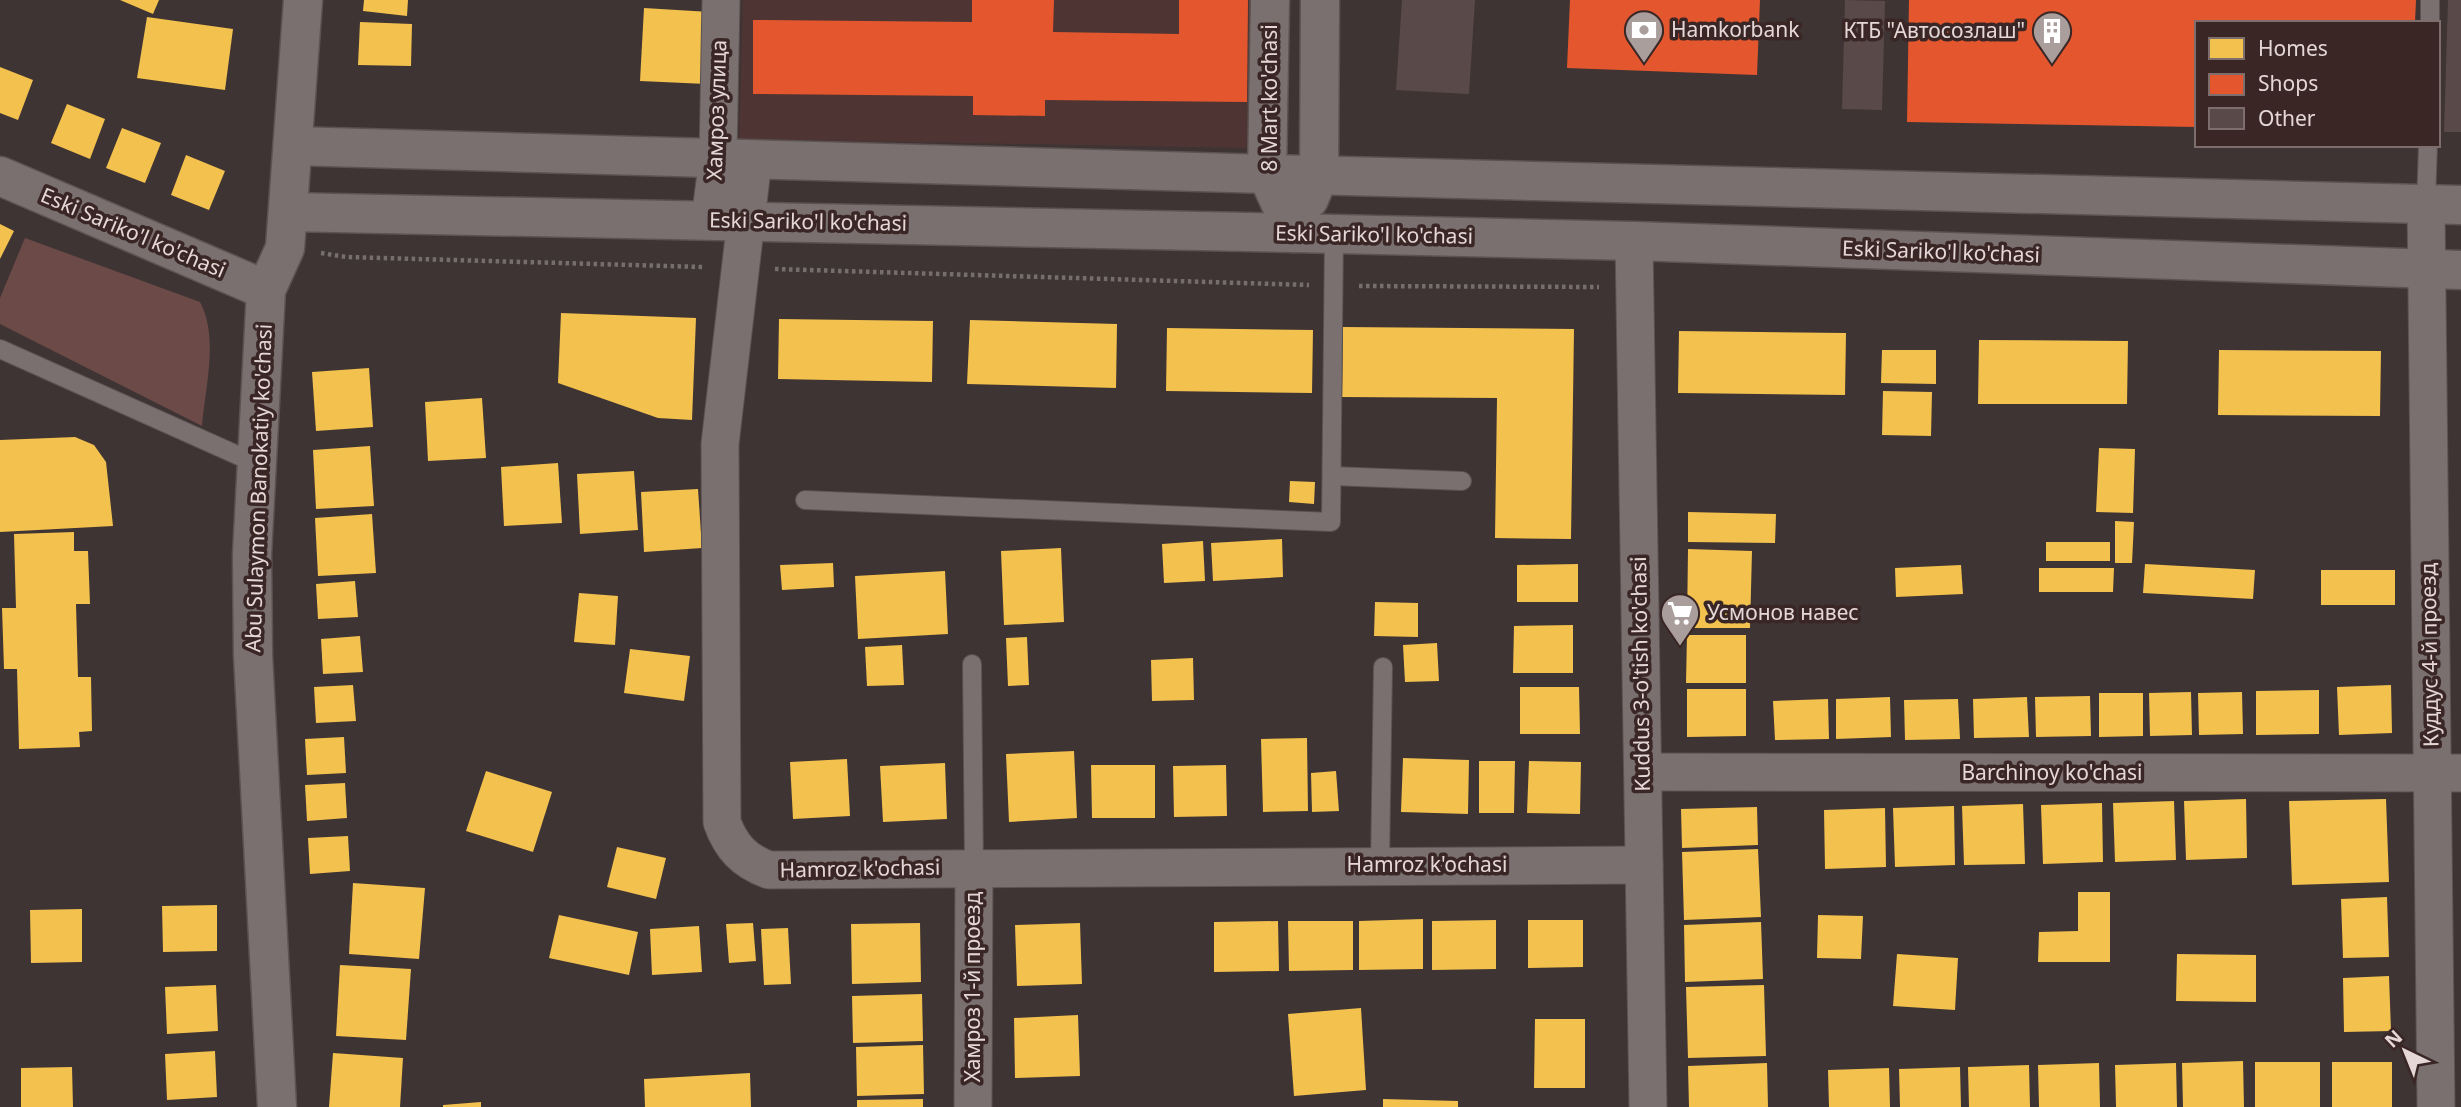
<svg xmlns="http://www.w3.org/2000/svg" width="2461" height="1107" font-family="'Noto Sans',sans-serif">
	<rect width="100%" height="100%" fill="#3f3434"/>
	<!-- built -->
	<polygon fill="#4e3533" points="743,0 1256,0 1252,148 739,139"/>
	<!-- green -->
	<path fill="#6c4a47" d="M25,238L200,302C219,338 205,387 202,426L0,324V298Z"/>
	<!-- homes -->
	<g fill="#f2c14e">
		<polygon points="120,0 159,0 153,14"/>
		<polygon points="364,0 408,0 407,16 363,11"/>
		<polygon points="644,8 710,12 706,84 640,81"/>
		<polygon points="147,17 233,29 225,90 137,78"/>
		<polygon points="360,22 412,24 411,66 358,65"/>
		<polygon points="0,67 33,80 18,120 0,113"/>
		<polygon points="67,104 105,119 90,159 51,143"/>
		<polygon points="122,128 161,143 145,183 106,168"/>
		<polygon points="186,155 225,171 209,210 171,195"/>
		<polygon points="0,224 14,231 0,259"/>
		<polygon points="561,313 696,318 692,420 658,418 558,383"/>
		<polygon points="779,319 933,321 932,382 778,379"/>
		<polygon points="970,320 1117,324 1116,388 967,384"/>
		<polygon points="1343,327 1574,329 1571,539 1495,538 1497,398 1342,397"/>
		<polygon points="1167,328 1313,330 1312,393 1166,391"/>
		<polygon points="1679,331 1846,333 1845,395 1678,393"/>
		<polygon points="1979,340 2128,341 2127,404 1978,404"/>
		<polygon points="1882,350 1936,350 1936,384 1881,383"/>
		<polygon points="2219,350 2381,351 2380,416 2218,415"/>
		<polygon points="369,368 373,427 316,431 312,372"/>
		<polygon points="1883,391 1932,392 1931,436 1882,435"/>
		<polygon points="482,398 486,458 428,461 425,402"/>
		<polygon points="75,437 94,445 106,462 113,526 0,532 0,440"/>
		<polygon points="370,446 374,506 316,509 313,450"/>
		<polygon points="2099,448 2135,449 2133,513 2096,512"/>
		<polygon points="558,463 562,523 504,526 501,467"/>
		<polygon points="634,471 638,530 580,534 577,474"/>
		<polygon points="1290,481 1315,482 1314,504 1289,502"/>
		<polygon points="698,489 702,548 644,552 641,492"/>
		<polygon points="1688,512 1776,514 1775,543 1688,542"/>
		<polygon points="372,514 376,573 318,576 315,518"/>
		<polygon points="2115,521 2134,522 2132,563 2115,563"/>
		<polygon points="74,532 74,551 88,551 90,604 76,604 78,677 91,677 92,731 79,732 80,747 19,749 17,669 4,669 2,608 16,608 14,534"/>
		<polygon points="1282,539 1283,577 1213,581 1211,543"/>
		<polygon points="1203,541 1205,581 1164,583 1162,544"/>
		<rect x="2046" y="542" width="64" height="19"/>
		<polygon points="1061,548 1064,622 1004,625 1001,551"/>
		<polygon points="1688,549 1752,551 1750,628 1687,628"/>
		<polygon points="833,563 834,587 782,590 780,565"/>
		<polygon points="1578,564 1578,602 1517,602 1517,565"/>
		<polygon points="2145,564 2255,570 2253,599 2143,593"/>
		<polygon points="1961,565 1963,594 1896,597 1895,568"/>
		<polygon points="2039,568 2114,568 2113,592 2039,592"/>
		<rect x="2321" y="570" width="74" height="35"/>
		<polygon points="945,571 948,634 858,639 855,576"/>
		<polygon points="355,581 358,617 318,619 316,584"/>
		<polygon points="579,593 618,596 615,645 574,642"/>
		<polygon points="1375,602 1418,603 1418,637 1374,636"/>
		<polygon points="1573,625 1573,673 1513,673 1514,626"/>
		<polygon points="1687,635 1746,635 1746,683 1686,683"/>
		<polygon points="360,636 363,672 323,674 321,639"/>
		<polygon points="1027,637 1029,685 1008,686 1006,638"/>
		<polygon points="1437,643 1439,681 1405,682 1403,645"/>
		<polygon points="902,645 904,685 867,686 865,647"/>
		<polygon points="630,649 690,656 684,701 624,693"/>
		<polygon points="1193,658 1194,700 1152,701 1151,660"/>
		<polygon points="353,685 356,721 316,723 314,687"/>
		<polygon points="2391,685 2392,733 2339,735 2337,687"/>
		<polygon points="1520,687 1579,687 1580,734 1520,734"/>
		<polygon points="1687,689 1746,689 1746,736 1687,737"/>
		<polygon points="2319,690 2319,734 2256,735 2256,691"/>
		<polygon points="2191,692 2192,735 2150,736 2149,693"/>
		<polygon points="2242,692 2243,734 2199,735 2198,693"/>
		<polygon points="2099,693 2143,693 2143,736 2099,737"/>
		<polygon points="2090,696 2091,736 2036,737 2035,697"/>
		<polygon points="1890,697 1891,737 1836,739 1836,699"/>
		<polygon points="2027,697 2029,737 1974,738 1973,699"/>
		<polygon points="1828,699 1829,739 1775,740 1773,701"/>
		<polygon points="1958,699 1960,739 1905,740 1904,700"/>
		<polygon points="344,737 346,773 307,775 305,739"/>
		<polygon points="1307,738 1308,811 1263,812 1261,739"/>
		<polygon points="1074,751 1077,818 1009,822 1006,754"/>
		<polygon points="1403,758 1469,760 1468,814 1401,812"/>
		<polygon points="847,759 850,816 793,819 790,762"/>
		<polygon points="1479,761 1515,761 1514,813 1479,813"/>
		<polygon points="1529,761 1581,762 1580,814 1527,813"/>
		<polygon points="945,763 947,819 883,822 880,766"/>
		<polygon points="1091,765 1155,765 1155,818 1092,818"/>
		<polygon points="1226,765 1227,816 1174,817 1173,766"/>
		<polygon points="486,771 552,792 533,852 466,831"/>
		<polygon points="1336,771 1339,811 1312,812 1311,773"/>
		<polygon points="345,783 347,818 307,821 305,785"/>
		<polygon points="2246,799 2247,858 2186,860 2184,801"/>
		<polygon points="2386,799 2389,882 2292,885 2289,801"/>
		<polygon points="2174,801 2176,860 2115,862 2113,803"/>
		<polygon points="2102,803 2103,862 2043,864 2041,805"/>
		<polygon points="2023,804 2025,864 1964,865 1962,806"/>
		<polygon points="1954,806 1955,865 1895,867 1893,808"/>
		<polygon points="1757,807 1758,845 1682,848 1681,809"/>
		<polygon points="1885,808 1886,867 1825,869 1824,810"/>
		<polygon points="348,836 350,871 310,874 308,838"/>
		<polygon points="617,847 666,858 656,899 607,887"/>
		<polygon points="1758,849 1761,917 1684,920 1682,852"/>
		<polygon points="353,883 425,888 419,959 349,954"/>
		<polygon points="2078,892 2110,892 2110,962 2038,962 2039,932 2078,931"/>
		<polygon points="2387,897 2389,957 2343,958 2341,899"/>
		<polygon points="217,905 217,951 163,952 162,906"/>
		<polygon points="82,909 82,962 31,963 30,910"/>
		<polygon points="559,915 638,932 629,975 549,958"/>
		<polygon points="1818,915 1863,916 1861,959 1817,958"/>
		<polygon points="1423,919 1423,969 1359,970 1359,921"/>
		<polygon points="1496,920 1496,969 1432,970 1432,921"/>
		<polygon points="1528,920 1583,920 1583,967 1528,968"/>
		<polygon points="1278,921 1279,971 1214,972 1214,922"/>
		<polygon points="1288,921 1353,921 1353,970 1289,971"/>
		<polygon points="1761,922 1763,979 1685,982 1684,925"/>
		<polygon points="753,923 756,961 729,963 726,924"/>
		<polygon points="920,923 921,982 852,984 851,924"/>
		<polygon points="1080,923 1082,984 1017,986 1015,925"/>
		<polygon points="699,926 702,972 652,975 650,929"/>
		<polygon points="788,928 791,984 764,985 761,929"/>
		<polygon points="1897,954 1958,958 1955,1010 1893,1006"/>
		<polygon points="2177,954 2256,955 2256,1002 2176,1001"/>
		<polygon points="340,965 411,969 406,1040 336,1036"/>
		<polygon points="2389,976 2391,1031 2344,1032 2343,978"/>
		<polygon points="216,985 218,1031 167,1034 165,987"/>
		<polygon points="1764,985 1766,1056 1688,1058 1686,987"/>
		<polygon points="922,994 923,1041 853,1043 852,996"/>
		<polygon points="1361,1008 1366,1090 1294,1096 1288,1014"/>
		<polygon points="1078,1015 1080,1076 1015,1078 1014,1018"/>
		<polygon points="1535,1019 1585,1019 1585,1088 1534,1088"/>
		<polygon points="923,1045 924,1094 857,1096 856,1047"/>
		<polygon points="215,1051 217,1097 167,1100 165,1054"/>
		<polygon points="333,1053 403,1058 400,1107 329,1107"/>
		<polygon points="2243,1061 2244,1107 2183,1107 2182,1063"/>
		<rect x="2255" y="1062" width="65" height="45"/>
		<rect x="2332" y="1062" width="60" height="45"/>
		<polygon points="1767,1063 1768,1107 1689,1107 1688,1066"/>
		<polygon points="2099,1063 2100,1107 2039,1107 2038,1065"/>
		<polygon points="2176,1063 2177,1107 2116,1107 2115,1065"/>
		<polygon points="2029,1065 2030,1107 1969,1107 1968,1067"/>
		<polygon points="72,1067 73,1107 21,1107 21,1068"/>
		<polygon points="1960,1067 1961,1107 1900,1107 1899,1069"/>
		<polygon points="1889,1068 1890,1107 1829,1107 1828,1070"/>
		<polygon points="750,1073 751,1107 645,1107 644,1079"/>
		<polygon points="923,1099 923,1107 857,1107 857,1100"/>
		<polygon points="1383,1099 1458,1101 1458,1107 1383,1107"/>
		<polygon points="481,1102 481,1107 443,1107 443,1105"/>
	</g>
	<!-- shops -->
	<g fill="#e4572e">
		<polygon points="972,0 1054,0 1053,32 1179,34 1179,0 1248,0 1247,102 1045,100 1045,116 973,115 973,96 753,94 753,20 972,22"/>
		<polygon points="1570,0 1760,0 1757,75 1567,68"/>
		<polygon points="1909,0 2416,0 2415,23 2197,23 2197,127 1907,122"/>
	</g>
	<!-- building -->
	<g fill="#5a4949">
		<polygon points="1402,0 1475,0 1469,94 1396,90"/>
		<polygon points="1845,0 1885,1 1882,110 1842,109"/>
		<polygon points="2448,0 2461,0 2461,132 2444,132"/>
	</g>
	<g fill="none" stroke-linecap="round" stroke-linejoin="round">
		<!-- service casing -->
		<g stroke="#5b5251" stroke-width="20">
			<g id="service">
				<polyline points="2430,23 2430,0"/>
				<polyline points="2426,203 2428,145"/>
				<polyline points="0,349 255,463"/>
				<polyline points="1332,476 1462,481"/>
				<polyline points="805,500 1331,522 1334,235"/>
				<polyline points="972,664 974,867"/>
				<polyline points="1380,865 1383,667"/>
			</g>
		</g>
		<!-- minor casing -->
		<g stroke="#5b5251" stroke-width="39">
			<g id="minor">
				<path d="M753,160L720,444L722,822C731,847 744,861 769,870L1644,865"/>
				<polyline points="2426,203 2436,1107"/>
				<polyline points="710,220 718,158 721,0"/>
				<polyline points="1634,241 1648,1107"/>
				<polyline points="1644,772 2461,773"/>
				<polyline points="973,1107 974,867"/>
			</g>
		</g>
		<!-- tertiary casing -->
		<g stroke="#5b5251" stroke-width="41">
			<g id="tertiary">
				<polyline points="293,146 1267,174"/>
				<polyline points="0,176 266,290"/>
				<polyline points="288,212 1294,233"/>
				<polyline points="277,1107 253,655 252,555 266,290 285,248 303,0"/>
			</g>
		</g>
		<!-- secondary casing -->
		<g stroke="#5b5251" stroke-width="41">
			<g id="secondary">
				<polyline points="1270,0 1267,174 1294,233"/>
				<polyline points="1267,174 2461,205"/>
				<polyline points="1309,199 1319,175 1320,0"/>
				<polyline points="1294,233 1634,241 2461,270"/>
			</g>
		</g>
		<!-- path -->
		<g stroke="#766e6e" stroke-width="4.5" stroke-dasharray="3.5 3.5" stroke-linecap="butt">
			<polyline points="321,253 346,257 703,267"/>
			<polyline points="775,269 1309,285"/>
			<polyline points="1359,286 1599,287"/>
		</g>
		<!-- service -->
		<use href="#service" stroke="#7a7070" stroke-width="18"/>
		<!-- minor -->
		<use href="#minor" stroke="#7a7070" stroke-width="37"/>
		<!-- tertiary -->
		<use href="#tertiary" stroke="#7a7070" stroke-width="38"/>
		<!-- secondary -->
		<use href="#secondary" stroke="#7b7070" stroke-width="38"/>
	</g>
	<!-- icons -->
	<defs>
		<g id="bank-pin" transform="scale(2.0125)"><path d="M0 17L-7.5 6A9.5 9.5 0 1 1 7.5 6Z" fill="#aa9e9d" stroke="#392625"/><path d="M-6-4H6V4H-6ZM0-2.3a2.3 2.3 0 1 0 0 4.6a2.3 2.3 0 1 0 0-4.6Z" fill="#fff"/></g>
		<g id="building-pin" transform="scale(2.0125)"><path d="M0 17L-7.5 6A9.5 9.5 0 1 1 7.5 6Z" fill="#aa9e9d" stroke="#392625"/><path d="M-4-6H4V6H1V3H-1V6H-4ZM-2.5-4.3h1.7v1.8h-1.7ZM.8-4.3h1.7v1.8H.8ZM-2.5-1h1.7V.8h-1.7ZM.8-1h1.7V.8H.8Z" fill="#fff"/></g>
		<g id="supermarket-pin" transform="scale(2.0125)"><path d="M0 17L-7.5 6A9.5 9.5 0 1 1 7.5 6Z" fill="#aa9e9d" stroke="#392625"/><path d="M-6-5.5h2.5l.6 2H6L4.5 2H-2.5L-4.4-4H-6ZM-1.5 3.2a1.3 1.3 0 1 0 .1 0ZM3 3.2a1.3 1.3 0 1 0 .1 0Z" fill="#fff"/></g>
	</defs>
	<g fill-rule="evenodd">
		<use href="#bank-pin" x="1644" y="30"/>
		<use href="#building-pin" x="2052" y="31"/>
		<use href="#supermarket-pin" x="1680" y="613"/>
	</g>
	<g text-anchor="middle" stroke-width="7" stroke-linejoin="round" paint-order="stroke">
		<!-- poi labels -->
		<g font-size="21" fill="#e4d7d6" stroke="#392625" text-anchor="start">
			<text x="1671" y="37">Hamkorbank</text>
			<text x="2025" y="38" text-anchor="end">КТБ "Автосозлаш"</text>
			<text x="1707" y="620">Усмонов навес</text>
		</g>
		<!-- street labels -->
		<g font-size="21" fill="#e4d7d6" stroke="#392625">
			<text transform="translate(1270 98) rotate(-90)" y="7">8 Mart ko'chasi</text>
			<text transform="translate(717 110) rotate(-88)" y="7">Хамроз улица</text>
			<text transform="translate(808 222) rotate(1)" y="7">Eski Sariko'l ko'chasi</text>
			<text transform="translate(133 233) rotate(23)" y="7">Eski Sariko'l ko'chasi</text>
			<text transform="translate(1374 235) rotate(1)" y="7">Eski Sariko'l ko'chasi</text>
			<text transform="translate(1941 252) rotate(2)" y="7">Eski Sariko'l ko'chasi</text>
			<text transform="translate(259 488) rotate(-88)" y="7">Abu Sulaymon Banokatiy ko'chasi</text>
			<text transform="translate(2430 655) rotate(-91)" y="7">Куддус 4-й проезд</text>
			<text transform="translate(1641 674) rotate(-91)" y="7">Kuddus 3-o'tish ko'chasi</text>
			<text x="2052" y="780">Barchinoy ko'chasi</text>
			<text x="1427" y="872">Hamroz k'ochasi</text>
			<text transform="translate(860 869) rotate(-1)" y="7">Hamroz k'ochasi</text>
			<text transform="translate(973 987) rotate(-90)" y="7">Хамроз 1-й проезд</text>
		</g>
	</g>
	<!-- legend -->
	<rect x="2195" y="21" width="245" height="126" fill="#392625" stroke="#7d6d6c" stroke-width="2"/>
	<rect x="2209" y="38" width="35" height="21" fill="#f2c14e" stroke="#7d6d6c" stroke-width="2"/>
	<text x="2258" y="56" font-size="21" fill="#e4d7d6">Homes</text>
	<rect x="2209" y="74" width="35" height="21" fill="#e4572e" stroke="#7d6d6c" stroke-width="2"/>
	<text x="2258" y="91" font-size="21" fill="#e4d7d6">Shops</text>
	<rect x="2209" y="108" width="35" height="21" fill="#5a4949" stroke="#7d6d6c" stroke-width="2"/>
	<text x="2258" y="126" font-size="21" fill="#e4d7d6">Other</text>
	<!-- north arrow -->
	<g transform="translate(2405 1051) rotate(317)" stroke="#392625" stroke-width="5" paint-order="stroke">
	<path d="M0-5L12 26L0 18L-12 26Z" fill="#e4d7d6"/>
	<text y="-10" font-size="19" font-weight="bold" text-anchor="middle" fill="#e4d7d6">N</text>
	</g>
</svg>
